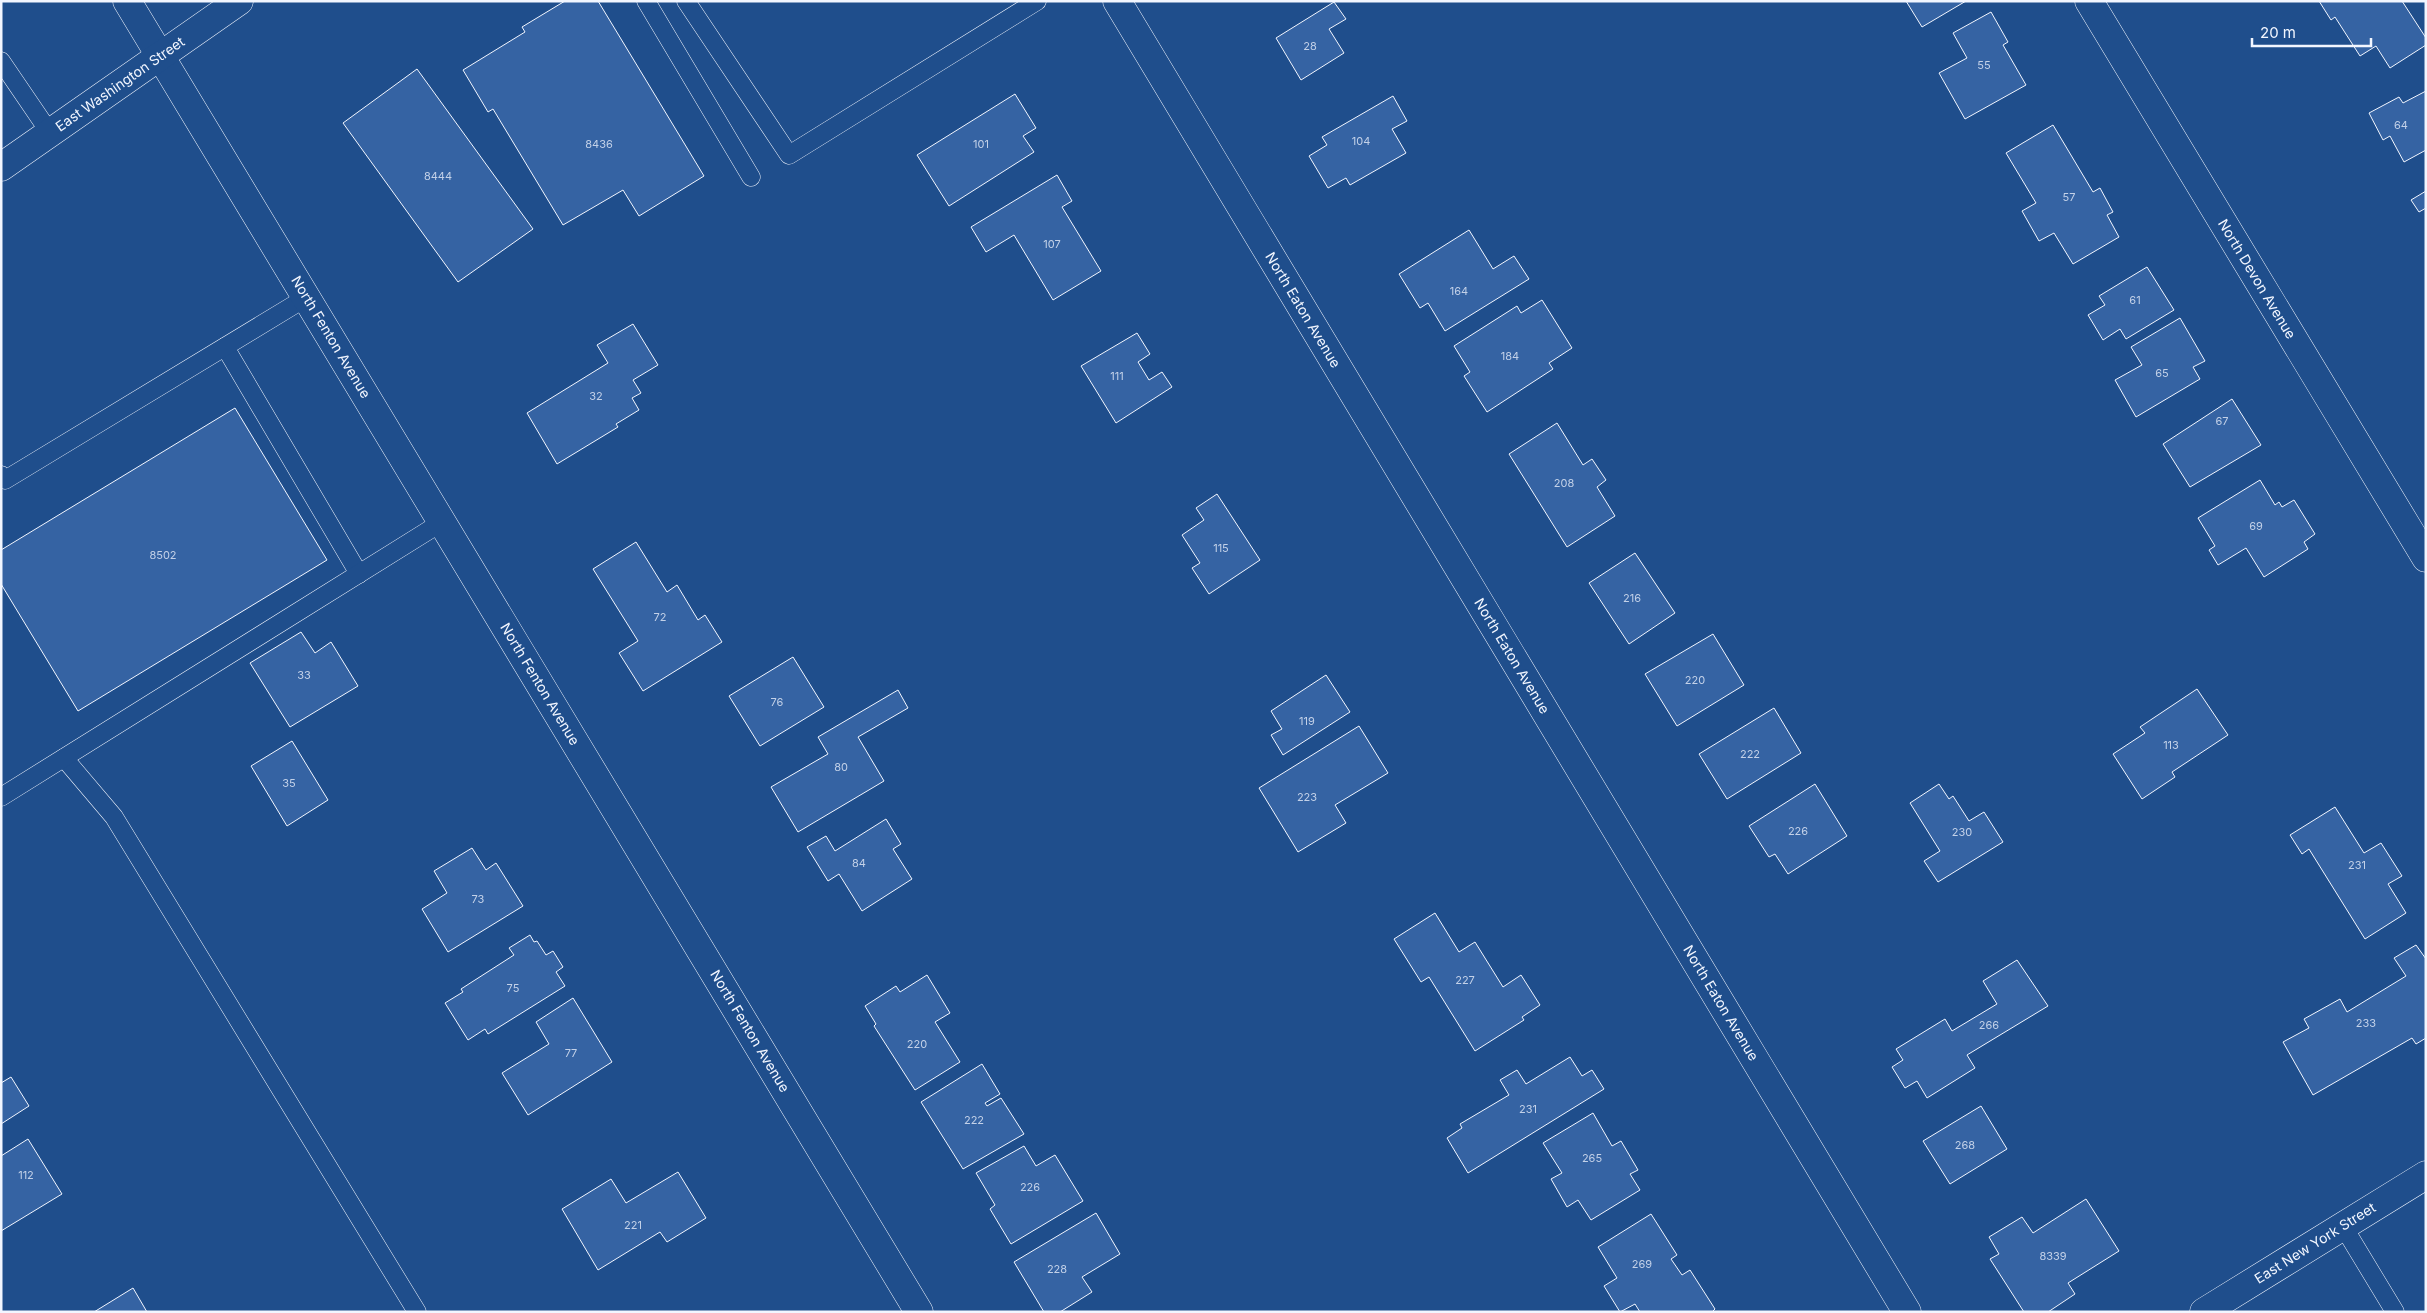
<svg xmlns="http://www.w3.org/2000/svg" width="2427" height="1313" font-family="Inter,sans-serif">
	<rect width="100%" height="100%" fill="#1f4e8c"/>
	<!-- building -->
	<g fill="#3563a3" stroke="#f2f6ff">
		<polygon points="565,1 598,1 704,176 639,216 623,190 563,225 493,109 488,112 463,70 525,32 522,27"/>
		<polygon points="1906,1 1966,1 1922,27"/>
		<polygon points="2319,1 2402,1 2426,38 2426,45 2390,68 2376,46 2360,56 2335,17 2331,20"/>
		<polygon points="1334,2 1346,19 1329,29 1344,53 1301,80 1276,38"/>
		<polygon points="1991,12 2008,42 2003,45 2026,85 1965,119 1939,73 1967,58 1953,33"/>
		<polygon points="417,69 533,229 458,282 343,123"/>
		<polygon points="2426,91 2426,150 2404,162 2390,136 2383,140 2369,113 2399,97 2403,103"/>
		<polygon points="1015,94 1036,128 1023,136 1034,152 949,206 917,155"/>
		<polygon points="1393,96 1407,121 1392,129 1406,153 1350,185 1346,178 1328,188 1309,156 1327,145 1322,137"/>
		<polygon points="2053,125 2093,192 2100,188 2113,212 2107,215 2119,237 2073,264 2054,233 2039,241 2022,211 2036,203 2006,153"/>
		<polygon points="1057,175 1072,201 1062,207 1101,271 1053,300 1014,235 986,252 971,227"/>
		<polygon points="2426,191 2426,208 2419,212 2411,200"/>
		<polygon points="1469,230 1493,269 1514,256 1529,279 1445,331 1428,303 1420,308 1399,274"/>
		<polygon points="2147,267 2174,310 2126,339 2120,329 2103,340 2088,315 2105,305 2099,296"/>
		<polygon points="1542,300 1572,348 1549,363 1553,369 1487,412 1464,376 1470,372 1454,346 1517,306 1521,313"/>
		<polygon points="2180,318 2205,361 2193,367 2200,379 2136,417 2115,380 2142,365 2131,347"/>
		<polygon points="633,324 658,365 633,380 641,393 632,398 639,410 616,424 618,427 557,464 527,413 608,363 597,345"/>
		<polygon points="1137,333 1150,354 1138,362 1149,380 1162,372 1172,387 1116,423 1081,366"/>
		<polygon points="2232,399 2261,445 2190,487 2163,444"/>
		<polygon points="235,408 327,560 78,711 1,584 1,550"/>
		<polygon points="1557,423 1583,465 1592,459 1606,480 1597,487 1615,516 1567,547 1509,454"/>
		<polygon points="2260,480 2275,505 2279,502 2282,507 2294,500 2315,534 2304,542 2308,549 2264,577 2246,548 2218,565 2209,550 2215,546 2198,518"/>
		<polygon points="1217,494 1260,560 1209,594 1192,568 1200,563 1182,535 1204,520 1196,508"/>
		<polygon points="636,542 667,592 677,585 698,620 705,615 722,642 643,691 619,653 638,641 593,569"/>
		<polygon points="1635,553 1675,613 1629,644 1589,583"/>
		<polygon points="301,632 315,653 331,642 358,686 290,727 250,663"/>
		<polygon points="1713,634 1744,685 1677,726 1645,674"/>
		<polygon points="793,657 824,707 760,746 729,696"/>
		<polygon points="1326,675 1350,712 1283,755 1271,735 1282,729 1271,711"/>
		<polygon points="2197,689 2228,735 2172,772 2175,777 2142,799 2113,754 2145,733 2140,727"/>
		<polygon points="898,690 908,708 858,737 884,781 798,832 771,787 828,754 818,737"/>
		<polygon points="1774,708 1801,753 1727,799 1699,754"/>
		<polygon points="1359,726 1388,773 1335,805 1346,823 1298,852 1259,788"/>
		<polygon points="292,741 328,800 287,826 251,766"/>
		<polygon points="1815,784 1847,836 1788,874 1775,854 1769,857 1749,826"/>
		<polygon points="1939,784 1949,799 1953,796 1969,821 1984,812 2003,842 1938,882 1924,861 1940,851 1910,803"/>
		<polygon points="2335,807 2364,853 2381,843 2402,876 2388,884 2406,913 2365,939 2309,849 2302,854 2290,835"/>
		<polygon points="886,819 901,844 893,849 912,879 862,911 839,874 828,881 807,847 826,836 835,851"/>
		<polygon points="472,848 486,870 496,863 523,906 448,952 422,909 447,893 434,871"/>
		<polygon points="1435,913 1459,952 1475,942 1503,987 1521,975 1540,1005 1522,1017 1524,1020 1475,1051 1429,977 1421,982 1394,939"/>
		<polygon points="530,935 534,942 537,941 546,955 553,951 563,967 556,972 565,986 488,1034 485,1029 468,1040 445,1003 463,992 461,989 514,955 509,948"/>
		<polygon points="2416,945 2426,959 2426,1038 2416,1044 2412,1038 2313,1095 2283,1042 2309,1028 2304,1019 2340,999 2347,1012 2406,976 2394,958"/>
		<polygon points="2017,960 2048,1006 1967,1055 1975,1068 1927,1098 1917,1081 1905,1088 1892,1067 1903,1060 1896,1049 1945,1019 1952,1031 1997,1004 1983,981"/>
		<polygon points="927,975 950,1013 935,1022 960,1062 915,1090 874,1026 876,1024 865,1006 896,986 900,992"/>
		<polygon points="573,998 612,1062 528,1115 502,1073 549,1044 536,1022"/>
		<polygon points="1570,1057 1582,1076 1592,1070 1604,1089 1468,1173 1447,1138 1462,1128 1460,1124 1509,1095 1500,1080 1517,1070 1526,1084"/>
		<polygon points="982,1064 1000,1094 985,1103 987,1106 1001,1098 1024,1134 963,1169 921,1102"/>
		<polygon points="11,1077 29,1106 1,1124 1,1083"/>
		<polygon points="1981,1106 2007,1149 1950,1184 1923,1141"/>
		<polygon points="1593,1113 1612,1146 1621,1141 1638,1170 1630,1174 1640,1190 1591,1220 1578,1200 1567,1207 1551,1179 1562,1173 1543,1143"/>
		<polygon points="28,1139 62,1194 1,1231 1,1156"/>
		<polygon points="1024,1146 1036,1166 1055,1155 1083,1201 1011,1244 990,1209 995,1205 976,1173"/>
		<polygon points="678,1172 706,1218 667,1242 660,1232 598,1270 562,1209 611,1179 626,1203"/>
		<polygon points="2086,1199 2119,1251 2068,1283 2075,1294 2048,1312 2024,1312 1990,1259 1999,1254 1989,1237 2022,1217 2033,1233"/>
		<polygon points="1096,1213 1120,1254 1082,1277 1092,1292 1060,1312 1044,1312 1014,1262"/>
		<polygon points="1651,1214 1677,1255 1671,1259 1682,1275 1690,1270 1715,1309 1712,1312 1640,1312 1635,1304 1620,1312 1604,1286 1617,1278 1598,1247"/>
		<polygon points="133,1288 147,1312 94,1312"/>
	</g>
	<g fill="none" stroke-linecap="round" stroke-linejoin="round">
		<!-- service casing -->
		<g stroke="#f2f6ff" stroke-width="19">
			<g id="service">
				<polyline points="646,1 751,177"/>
				<polyline points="686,1 789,155 1037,1"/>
				<polyline points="1,61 50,133"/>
				<polyline points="225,347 359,574"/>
				<polyline points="1,475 5,480 307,297"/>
				<polyline points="64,758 114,817 417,1312"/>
				<polyline points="1,797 442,522"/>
				<polyline points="2343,1226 2395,1312"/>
			</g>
		</g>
		<!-- minor casing -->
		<g stroke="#f2f6ff" stroke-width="29">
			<g id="minor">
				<polyline points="1117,1 1907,1312"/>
				<polyline points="2089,1 2426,558"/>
				<polyline points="2204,1312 2426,1175"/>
			</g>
		</g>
		<!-- tertiary casing -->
		<g stroke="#f2f6ff" stroke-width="29">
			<polyline id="tertiary" points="127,1 919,1312"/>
		</g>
		<!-- primary casing -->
		<g stroke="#f2f6ff" stroke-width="29">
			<polyline id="primary" points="1,167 239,1"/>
		</g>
		<!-- service -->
		<use href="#service" stroke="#1f4e8c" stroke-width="18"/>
		<!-- minor -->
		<use href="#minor" stroke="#1f4e8c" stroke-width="28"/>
		<!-- tertiary -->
		<use href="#tertiary" stroke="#1f4e8c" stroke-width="28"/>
		<!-- primary -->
		<use href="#primary" stroke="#1f4e8c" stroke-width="28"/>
	</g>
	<g text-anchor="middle" stroke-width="4" stroke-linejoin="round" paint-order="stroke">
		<!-- number labels -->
		<g font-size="11" fill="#c3d1e8">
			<text x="1310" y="50">28</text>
			<text x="1984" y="69">55</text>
			<text x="2401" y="129">64</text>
			<text x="1361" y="145">104</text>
			<text x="599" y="148">8436</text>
			<text x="981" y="148">101</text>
			<text x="438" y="180">8444</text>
			<text x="2069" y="201">57</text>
			<text x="1052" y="248">107</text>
			<text x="1459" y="295">164</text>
			<text x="2135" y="304">61</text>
			<text x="1510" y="360">184</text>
			<text x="2162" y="377">65</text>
			<text x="1117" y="380">111</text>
			<text x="596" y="400">32</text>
			<text x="2222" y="425">67</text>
			<text x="1564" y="487">208</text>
			<text x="2256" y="530">69</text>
			<text x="1221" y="552">115</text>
			<text x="163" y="559">8502</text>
			<text x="1632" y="602">216</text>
			<text x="660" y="621">72</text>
			<text x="304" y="679">33</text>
			<text x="1695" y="684">220</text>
			<text x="777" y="706">76</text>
			<text x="1307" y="725">119</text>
			<text x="2171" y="749">113</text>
			<text x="1750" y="758">222</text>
			<text x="841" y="771">80</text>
			<text x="289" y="787">35</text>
			<text x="1307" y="801">223</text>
			<text x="1798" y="835">226</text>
			<text x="1962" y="836">230</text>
			<text x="859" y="867">84</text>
			<text x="2357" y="869">231</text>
			<text x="478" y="903">73</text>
			<text x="1465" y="984">227</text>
			<text x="513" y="992">75</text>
			<text x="2366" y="1027">233</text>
			<text x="1989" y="1029">266</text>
			<text x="917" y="1048">220</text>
			<text x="571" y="1057">77</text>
			<text x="1528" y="1113">231</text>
			<text x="974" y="1124">222</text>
			<text x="1965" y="1149">268</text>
			<text x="1592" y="1162">265</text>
			<text x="26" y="1179">112</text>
			<text x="1030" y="1191">226</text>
			<text x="633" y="1229">221</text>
			<text x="2053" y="1260">8339</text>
			<text x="1642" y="1268">269</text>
			<text x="1057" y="1273">228</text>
		</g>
		<!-- street labels -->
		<g font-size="14" fill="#f2f6ff" stroke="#1f4e8c">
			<text transform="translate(120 84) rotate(-35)" y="5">East Washington Street</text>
			<text transform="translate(2257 279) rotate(59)" y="5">North Devon Avenue</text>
			<text transform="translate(1303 310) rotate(59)" y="5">North Eaton Avenue</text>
			<text transform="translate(331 337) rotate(59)" y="5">North Fenton Avenue</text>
			<text transform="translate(1512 656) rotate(59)" y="5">North Eaton Avenue</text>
			<text transform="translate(540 684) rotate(59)" y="5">North Fenton Avenue</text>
			<text transform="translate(1721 1003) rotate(59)" y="5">North Eaton Avenue</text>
			<text transform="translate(750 1031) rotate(59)" y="5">North Fenton Avenue</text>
			<text transform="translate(2315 1243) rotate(-32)" y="5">East New York Street</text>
		</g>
	</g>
	<!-- border -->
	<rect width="2427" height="1313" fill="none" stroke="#f2f6ff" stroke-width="5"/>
	<!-- scale -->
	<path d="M2252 38v8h119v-8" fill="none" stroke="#f2f6ff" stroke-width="2.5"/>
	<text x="2260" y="38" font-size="15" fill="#f2f6ff" stroke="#1f4e8c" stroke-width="4" paint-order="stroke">20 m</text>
</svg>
